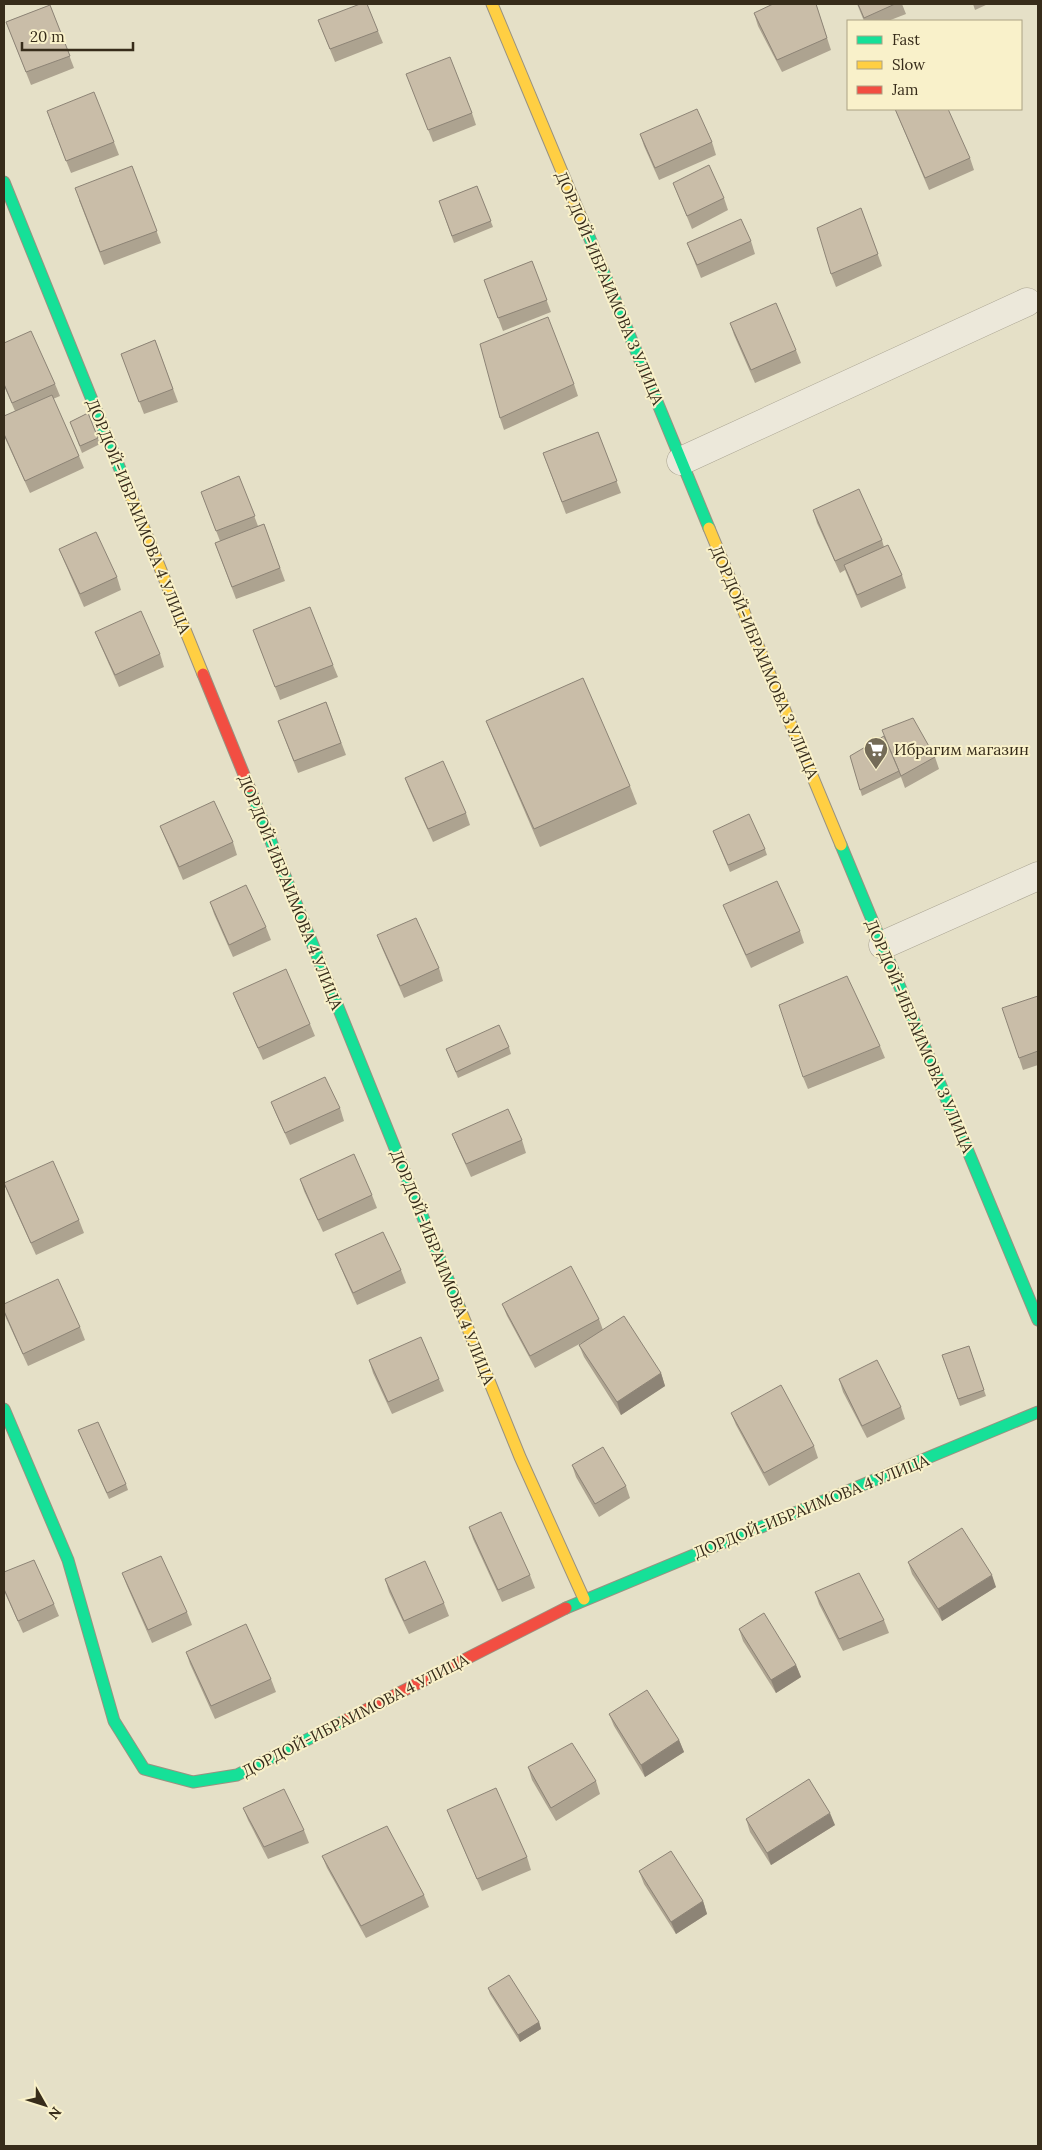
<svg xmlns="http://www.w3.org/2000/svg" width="1042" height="2150" font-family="Lora,serif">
	<rect width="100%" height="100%" fill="#e5e0c7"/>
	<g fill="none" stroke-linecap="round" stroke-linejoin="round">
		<!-- street casing -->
		<g stroke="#a9a391" stroke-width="29">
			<g id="street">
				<polyline points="681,461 1027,302"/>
				<polyline points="883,945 1038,876"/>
			</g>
		</g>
		<!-- fast casing -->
		<g stroke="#999281" stroke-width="13">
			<g id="fast">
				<polyline points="4,182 130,494"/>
				<polyline points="583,222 709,528"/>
				<polyline points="249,787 460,1309"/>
				<polyline points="841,845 1038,1320"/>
				<polyline points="4,1409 68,1560 114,1721 144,1769 193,1782 237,1775 344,1721"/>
				<polyline points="566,1608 1038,1412"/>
			</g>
		</g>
		<!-- slow casing -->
		<g stroke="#999281" stroke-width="13">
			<g id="slow">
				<polyline points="492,4 583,222"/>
				<polyline points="130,494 203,674"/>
				<polyline points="709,528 841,845"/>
				<polyline points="460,1309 520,1457 584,1599"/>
			</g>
		</g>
		<!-- jam casing -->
		<g stroke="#999281" stroke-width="13">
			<g id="jam">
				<polyline points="203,674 249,787"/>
				<polyline points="344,1721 566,1608"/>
			</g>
		</g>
		<!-- street -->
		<use href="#street" stroke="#ece8da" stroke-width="28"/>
		<!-- fast -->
		<use href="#fast" stroke="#16e098" stroke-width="11"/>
		<!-- slow -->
		<use href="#slow" stroke="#ffcf43" stroke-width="11"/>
		<!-- jam -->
		<use href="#jam" stroke="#f24e42" stroke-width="11"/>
	</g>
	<!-- wall -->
	<g fill="#ada390">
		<polygon points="816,4 831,50 782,72 758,26 754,13"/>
		<polygon points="857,4 902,4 906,14 888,21 864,21"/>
		<polygon points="973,4 988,4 975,10"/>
		<polygon points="50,5 74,68 31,85 6,22"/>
		<polygon points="318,20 378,31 383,43 335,62"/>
		<polygon points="411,86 472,113 476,125 433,142"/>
		<polygon points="895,109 970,158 974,170 929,190"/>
		<polygon points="51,123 114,142 119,155 71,173"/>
		<polygon points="640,134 712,142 716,155 659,180 644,146"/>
		<polygon points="132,166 161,243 104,265 79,200"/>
		<polygon points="673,183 724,198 728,210 692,229"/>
		<polygon points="477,186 493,227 454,243 439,201"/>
		<polygon points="861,208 882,266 836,287 831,274"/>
		<polygon points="751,241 755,254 701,278 687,243"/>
		<polygon points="532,261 551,312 503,331 484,280"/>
		<polygon points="730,323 796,350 801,363 755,383 734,335"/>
		<polygon points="155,340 178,402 144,414 121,354"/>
		<polygon points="4,343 55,384 60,396 53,399 79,456 84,468 30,493 4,436 4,416 15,411 4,386"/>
		<polygon points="574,384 578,396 504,430 500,418"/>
		<polygon points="88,413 100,444 82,453 70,422"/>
		<polygon points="598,432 621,493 566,514 543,453"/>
		<polygon points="239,476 258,526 264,524 285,581 236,599 215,543 220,541 201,492"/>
		<polygon points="813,510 882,540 884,547 902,575 906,588 861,608 845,570 840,573 817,523"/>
		<polygon points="59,549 117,577 121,590 84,607 64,561"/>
		<polygon points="253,630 333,665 338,677 280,700"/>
		<polygon points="95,632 160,654 164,667 119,687 100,644"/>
		<polygon points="326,702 346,755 298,773 278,721"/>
		<polygon points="486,721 630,786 637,804 540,847 493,738"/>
		<polygon points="850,756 935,757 939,769 905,788 901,777 862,796"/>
		<polygon points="405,778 466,813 470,825 433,842 410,791"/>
		<polygon points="160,826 233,842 237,855 183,880 165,838"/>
		<polygon points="713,831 765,849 767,855 730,872"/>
		<polygon points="210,902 266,927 271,940 233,957 214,914"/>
		<polygon points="723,905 800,931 804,943 751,968 728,917"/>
		<polygon points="377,935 439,968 443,981 404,998 382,948"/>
		<polygon points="233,993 310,1024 315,1036 263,1060 238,1005"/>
		<polygon points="1038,996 1038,1065 1023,1070 1019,1058"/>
		<polygon points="880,1046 885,1058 808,1089 803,1077"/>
		<polygon points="509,1047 511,1054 458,1078 446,1049"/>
		<polygon points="271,1102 340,1108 344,1121 290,1145 276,1114"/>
		<polygon points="452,1134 522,1140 526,1153 471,1177 457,1146"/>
		<polygon points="300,1179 372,1195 377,1208 323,1232 304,1191"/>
		<polygon points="4,1183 79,1220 84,1233 36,1255 9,1196"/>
		<polygon points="335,1254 401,1270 406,1283 357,1305 340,1266"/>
		<polygon points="4,1304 80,1327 85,1340 28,1366 6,1318 4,1312"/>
		<polygon points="502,1304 599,1319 603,1330 661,1373 665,1386 621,1415 584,1357 579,1345 585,1341 535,1368 507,1316"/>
		<polygon points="969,1346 986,1396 960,1406 942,1355"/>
		<polygon points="369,1360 439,1379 444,1391 392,1414 373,1373"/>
		<polygon points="839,1379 901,1407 905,1419 867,1438 843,1392"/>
		<polygon points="731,1413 814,1446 818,1458 769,1486 736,1425"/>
		<polygon points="78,1430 126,1484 128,1490 109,1499"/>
		<polygon points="572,1465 626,1486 630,1498 599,1517 576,1477"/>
		<polygon points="469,1527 530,1575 535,1588 502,1602 473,1539"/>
		<polygon points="908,1562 996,1587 942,1621 912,1574"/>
		<polygon points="4,1572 54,1604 59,1616 23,1633 4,1591"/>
		<polygon points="122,1573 187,1612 192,1625 152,1643 127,1586"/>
		<polygon points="385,1579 444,1603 449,1616 409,1634 389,1592"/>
		<polygon points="815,1592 884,1620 889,1633 843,1651 819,1604"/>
		<polygon points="739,1629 796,1665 801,1677 776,1693 743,1641"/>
		<polygon points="186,1652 271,1679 276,1692 215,1719 190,1664"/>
		<polygon points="609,1714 679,1740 684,1752 645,1777 614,1726"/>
		<polygon points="528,1767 596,1781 600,1794 556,1821 532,1780"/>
		<polygon points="243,1808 304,1830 309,1843 268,1859 248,1820"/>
		<polygon points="447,1810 527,1857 531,1870 482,1891 452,1822"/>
		<polygon points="746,1819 835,1825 771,1865 750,1832"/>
		<polygon points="322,1856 424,1895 429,1907 366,1938 327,1868"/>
		<polygon points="639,1871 703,1901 707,1914 676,1934 644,1884"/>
		<polygon points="488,1988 539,2022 541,2029 520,2042 490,1994"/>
	</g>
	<!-- shaded-wall -->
	<g fill="#8d8476">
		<polygon points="661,1373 665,1386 621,1415 617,1402"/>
		<polygon points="992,1575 996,1587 942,1621 938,1609"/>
		<polygon points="796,1665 801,1677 776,1693 771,1680"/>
		<polygon points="679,1740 684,1752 645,1777 641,1765"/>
		<polygon points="830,1813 835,1825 771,1865 767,1853"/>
		<polygon points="703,1901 707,1914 676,1934 671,1922"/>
		<polygon points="539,2022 541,2029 520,2042 518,2035"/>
	</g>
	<!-- building -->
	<g fill="#c9bda8" stroke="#8d8476">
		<polygon points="360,4 367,4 378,31 330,49 318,20"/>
		<polygon points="773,4 816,4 827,38 777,60 754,13"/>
		<polygon points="858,4 895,4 864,18"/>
		<polygon points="50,5 70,56 26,72 6,22"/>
		<polygon points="450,57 472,113 428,130 406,74"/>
		<polygon points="94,92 114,142 66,161 47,111"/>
		<polygon points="697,109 712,142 655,168 640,134"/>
		<polygon points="895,109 948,109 970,158 925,178"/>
		<polygon points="709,165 724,198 687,216 673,183"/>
		<polygon points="132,166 157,231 100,252 75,188"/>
		<polygon points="477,186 491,221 452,236 439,201"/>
		<polygon points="861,208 878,254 831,274 817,228"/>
		<polygon points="741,219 751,241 697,265 687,243"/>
		<polygon points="532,261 547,300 498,318 484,280"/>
		<polygon points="776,303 796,350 751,370 730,323"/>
		<polygon points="548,317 574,384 500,418 480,344"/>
		<polygon points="31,331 55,384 12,403 4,384 4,343"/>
		<polygon points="155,340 173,389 139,402 121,354"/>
		<polygon points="52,395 79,456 25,481 4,434 4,416"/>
		<polygon points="88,413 98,438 80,446 70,422"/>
		<polygon points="598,432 617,481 562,502 543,453"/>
		<polygon points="239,476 255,516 216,531 201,492"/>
		<polygon points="859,489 882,540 835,561 813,510"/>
		<polygon points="264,524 280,568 232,587 215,543"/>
		<polygon points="96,532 117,577 80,594 59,549"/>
		<polygon points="888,545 902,575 857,595 844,565"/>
		<polygon points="310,607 333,665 275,687 253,630"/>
		<polygon points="141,611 160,654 115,675 95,632"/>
		<polygon points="583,678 630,786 534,829 486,721"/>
		<polygon points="326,702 341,743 294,761 278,721"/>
		<polygon points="913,718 935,757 901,776 882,730"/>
		<polygon points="884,736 899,771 860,790 850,756"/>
		<polygon points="443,761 466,813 428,829 405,778"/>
		<polygon points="214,801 233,842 179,867 160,826"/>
		<polygon points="749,814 765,849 728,865 713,831"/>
		<polygon points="777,881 800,931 746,955 723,905"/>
		<polygon points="246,885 266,927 229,945 210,902"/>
		<polygon points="416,918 439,968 400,986 377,935"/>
		<polygon points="286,969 310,1024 258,1048 233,993"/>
		<polygon points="847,976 880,1046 803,1077 779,1005"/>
		<polygon points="1038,996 1038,1051 1019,1058 1002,1008"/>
		<polygon points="499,1025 509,1047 456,1072 446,1049"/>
		<polygon points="325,1077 340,1108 285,1133 271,1102"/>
		<polygon points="508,1109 522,1140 466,1164 452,1134"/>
		<polygon points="354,1154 372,1195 318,1220 300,1179"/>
		<polygon points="53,1161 79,1220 31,1243 4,1183"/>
		<polygon points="383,1232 401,1270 353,1293 335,1254"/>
		<polygon points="571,1266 599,1319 530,1356 502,1304"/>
		<polygon points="58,1279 80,1327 23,1354 4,1311 4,1304"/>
		<polygon points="624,1316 661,1373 617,1402 579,1345"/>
		<polygon points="421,1337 439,1379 388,1402 369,1360"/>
		<polygon points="969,1346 984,1390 958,1399 942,1355"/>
		<polygon points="877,1360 901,1407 862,1426 839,1379"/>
		<polygon points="781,1385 814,1446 764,1473 731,1413"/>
		<polygon points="98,1422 126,1484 107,1493 78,1430"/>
		<polygon points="603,1447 626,1486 595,1504 572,1465"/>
		<polygon points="501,1512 530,1575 498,1590 469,1527"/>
		<polygon points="962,1528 992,1575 938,1609 908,1562"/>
		<polygon points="161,1556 187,1612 148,1630 122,1573"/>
		<polygon points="34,1560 54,1604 18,1621 4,1589 4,1572"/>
		<polygon points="425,1561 444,1603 404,1621 385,1579"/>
		<polygon points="859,1573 884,1620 839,1639 815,1592"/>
		<polygon points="764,1613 796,1665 771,1680 739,1629"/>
		<polygon points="246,1624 271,1679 211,1706 186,1652"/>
		<polygon points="647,1690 679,1740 641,1765 609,1714"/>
		<polygon points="572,1743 596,1781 551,1808 528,1767"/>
		<polygon points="809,1779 830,1813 767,1853 746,1819"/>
		<polygon points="496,1788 527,1857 477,1879 447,1810"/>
		<polygon points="284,1789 304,1830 264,1847 243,1808"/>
		<polygon points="387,1826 424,1895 361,1926 322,1856"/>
		<polygon points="671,1851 703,1901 671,1922 639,1871"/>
		<polygon points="509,1975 539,2022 518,2035 488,1988"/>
	</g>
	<!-- icons -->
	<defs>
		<g id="supermarket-pin" transform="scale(1.25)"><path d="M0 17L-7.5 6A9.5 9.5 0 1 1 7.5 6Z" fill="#746b57" stroke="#f9f1ca"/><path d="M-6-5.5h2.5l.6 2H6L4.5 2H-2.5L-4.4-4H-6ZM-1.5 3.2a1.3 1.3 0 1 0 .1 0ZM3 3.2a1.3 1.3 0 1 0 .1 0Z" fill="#fff"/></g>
	</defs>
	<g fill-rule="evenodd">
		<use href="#supermarket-pin" x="876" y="749"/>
	</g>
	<g text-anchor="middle" stroke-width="4" stroke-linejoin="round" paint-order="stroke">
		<!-- street labels -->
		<g font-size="16" fill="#372c1a" stroke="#f9f1ca">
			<text transform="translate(610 288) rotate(67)" y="6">ДОРДОЙ-ИБРАИМОВА 3 УЛИЦА</text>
			<text transform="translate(139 516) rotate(68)" y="6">ДОРДОЙ-ИБРАИМОВА 4 УЛИЦА</text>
			<text transform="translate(765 662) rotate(67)" y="6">ДОРДОЙ-ИБРАИМОВА 3 УЛИЦА</text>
			<text transform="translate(291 892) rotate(68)" y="6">ДОРДОЙ-ИБРАИМОВА 4 УЛИЦА</text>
			<text transform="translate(920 1036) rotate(67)" y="6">ДОРДОЙ-ИБРАИМОВА 3 УЛИЦА</text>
			<text transform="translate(443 1267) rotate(68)" y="6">ДОРДОЙ-ИБРАИМОВА 4 УЛИЦА</text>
			<text transform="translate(811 1506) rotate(-22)" y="6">ДОРДОЙ-ИБРАИМОВА 4 УЛИЦА</text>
			<text transform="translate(355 1715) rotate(-27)" y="6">ДОРДОЙ-ИБРАИМОВА 4 УЛИЦА</text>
		</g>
		<!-- poi labels -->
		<g font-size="16" fill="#372c1a" stroke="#f9f1ca" text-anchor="start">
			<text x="894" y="755">Ибрагим магазин</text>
		</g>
	</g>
	<!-- border -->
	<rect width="1042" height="2150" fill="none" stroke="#372c1a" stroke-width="10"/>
	<!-- legend -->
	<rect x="847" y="20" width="175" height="90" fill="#f9f1ca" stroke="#aba284"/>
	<rect x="857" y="36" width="25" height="8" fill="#16e098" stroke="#aba284"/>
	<text x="892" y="45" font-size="15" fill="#372c1a">Fast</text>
	<rect x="857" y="61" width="25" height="8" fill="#ffcf43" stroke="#aba284"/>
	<text x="892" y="70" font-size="15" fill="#372c1a">Slow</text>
	<rect x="857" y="86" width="25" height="8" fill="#f24e42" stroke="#aba284"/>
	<text x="892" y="95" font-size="15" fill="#372c1a">Jam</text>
	<!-- north arrow -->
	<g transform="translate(45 2105) rotate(129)" stroke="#f9f1ca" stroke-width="4" paint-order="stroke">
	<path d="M0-4L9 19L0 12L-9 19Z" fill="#372c1a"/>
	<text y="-8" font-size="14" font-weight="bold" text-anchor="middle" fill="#372c1a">N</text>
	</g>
	<!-- scale -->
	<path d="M22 42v8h111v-8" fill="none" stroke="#372c1a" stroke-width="2.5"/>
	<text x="30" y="42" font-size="15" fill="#372c1a" stroke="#f9f1ca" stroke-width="4" paint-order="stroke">20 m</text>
</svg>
